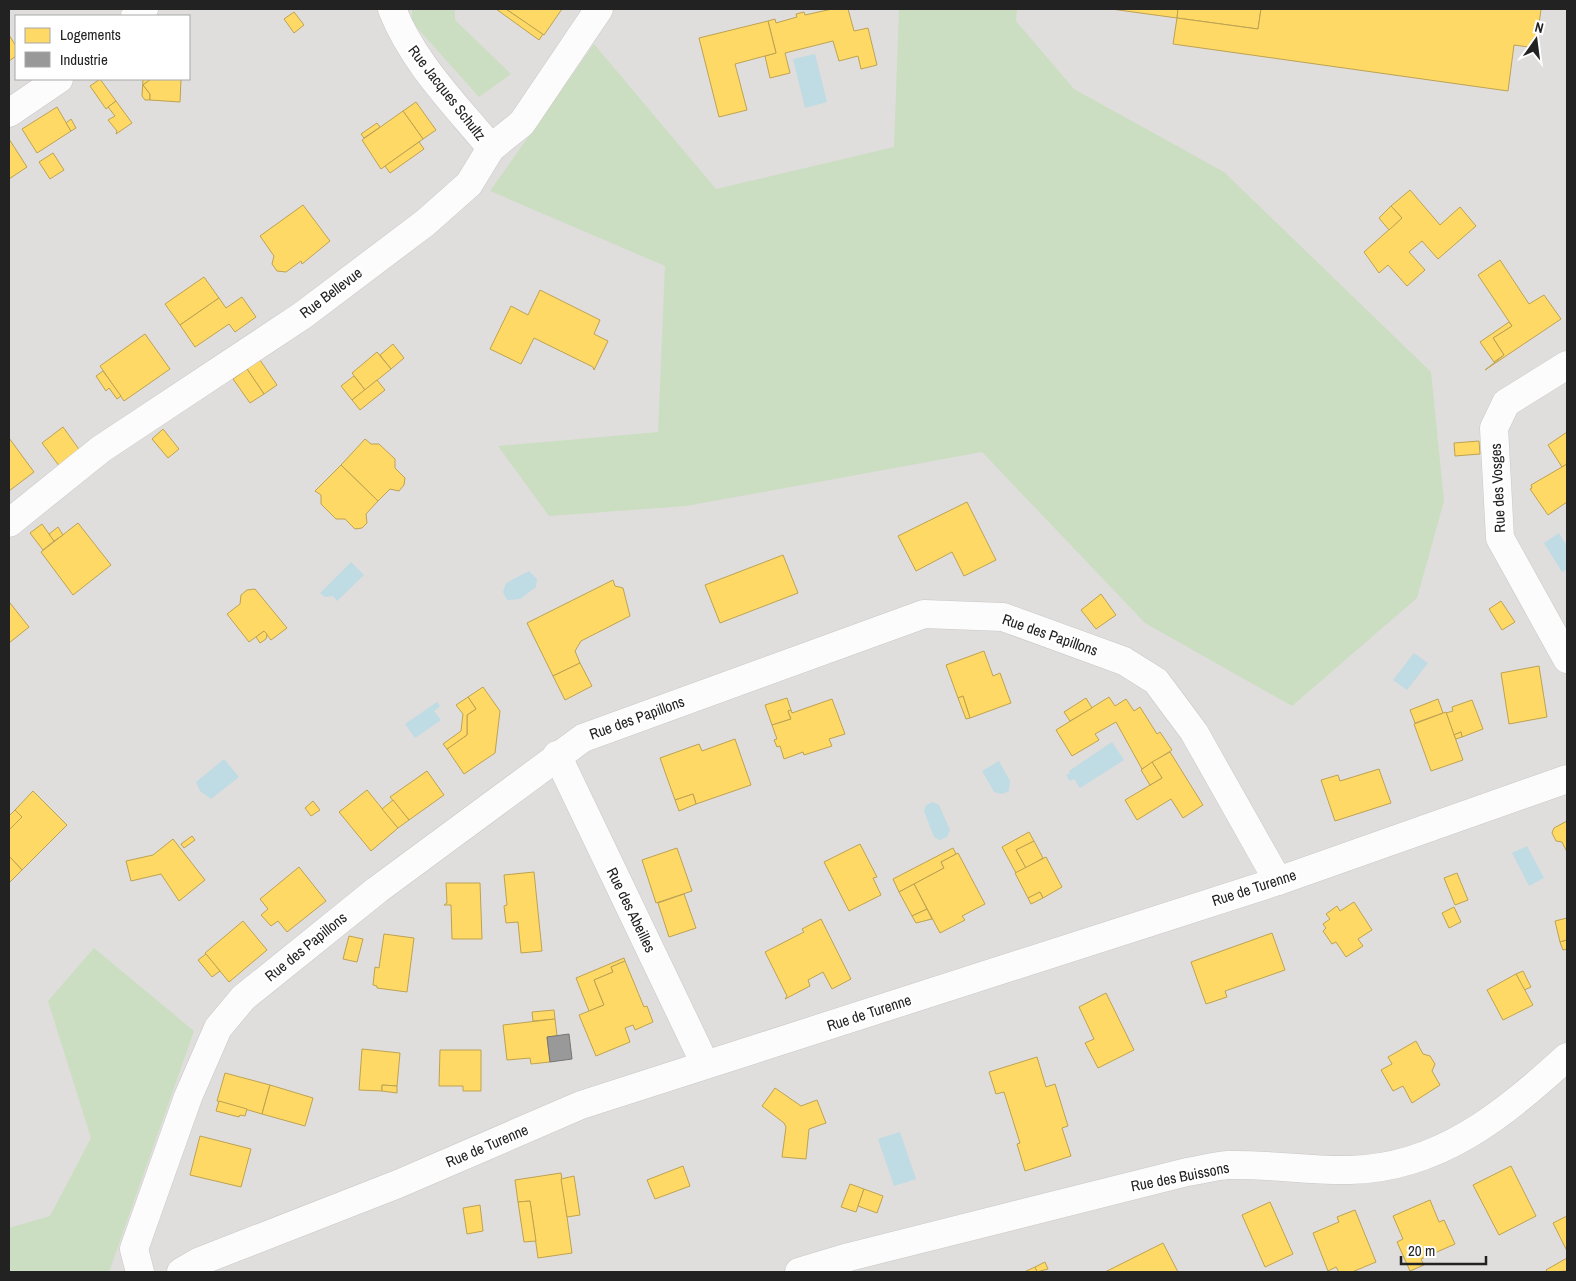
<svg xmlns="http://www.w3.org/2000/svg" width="1576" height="1281" font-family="'Archivo Narrow',sans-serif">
	<rect width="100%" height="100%" fill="#f0eeeb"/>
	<!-- residential -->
	<path fill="#dfdedc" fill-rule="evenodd" d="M9,9H1567V1272H9ZM16,16H189V79H16Z"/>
	<!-- forest -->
	<g fill="#cbdec1">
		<polygon points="412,9 455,9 455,20 511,74 479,97 412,22"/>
		<polygon points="899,9 1017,9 1016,21 1074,89 1224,172 1431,372 1444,501 1417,598 1292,706 1145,623 982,452 686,506 549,516 498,446 658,432 665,266 490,191 594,44 716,189 894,147"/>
		<polygon points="94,948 194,1031 109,1272 9,1272 9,1228 50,1216 91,1138 48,1001"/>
	</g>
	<!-- water -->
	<g fill="#bfdbe3">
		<polygon points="815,54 827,102 805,108 793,59"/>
		<polygon points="1559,533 1567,546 1567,569 1562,572 1544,543"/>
		<polygon points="351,562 364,575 337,601 333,596 325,597 320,593"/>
		<polygon points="529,571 537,579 536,587 520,599 507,600 503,592 506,583"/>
		<polygon points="1414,653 1428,663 1407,690 1393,680"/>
		<polygon points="437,702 440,706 434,711 441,720 415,738 405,724"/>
		<polygon points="1112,742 1124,760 1080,788 1074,779 1070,781 1066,775 1070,773 1069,771"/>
		<polygon points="224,759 239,777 211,799 200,791 196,782"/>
		<polygon points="999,761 1010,781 1009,791 1002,794 994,792 982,771"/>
		<polygon points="933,802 939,805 950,830 947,837 940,840 934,837 924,811 926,805"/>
		<polygon points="1527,846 1544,878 1529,886 1512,853"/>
		<polygon points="900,1132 916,1179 894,1186 878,1139"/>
	</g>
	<!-- homes -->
	<g fill="#ffd966" stroke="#bda252">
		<polygon points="496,9 506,9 543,34 539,40"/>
		<polygon points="506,9 562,9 544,35"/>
		<polygon points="832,9 848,9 854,31 868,28 877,65 861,69 858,56 839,61 833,41 785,53 790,73 770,78 765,56 776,53 768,21 775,19 776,23 797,17 796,14 804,12 805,15"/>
		<polygon points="1111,9 1178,9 1177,18"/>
		<polygon points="1178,9 1261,9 1258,29 1177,18"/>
		<polygon points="1261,9 1541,9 1536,48 1514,45 1508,91 1173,44 1177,18 1258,29"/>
		<polygon points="294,12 304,25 294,33 284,19"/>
		<polygon points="768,21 776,53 735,64 747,110 719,117 699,38"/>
		<polygon points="9,35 16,46 16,56 9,61"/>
		<polygon points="100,79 116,101 106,109 90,86"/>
		<polygon points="143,79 151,79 143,85 150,94 150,100 145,100 142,96"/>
		<polygon points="151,79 181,79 180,102 150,100 150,94 143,85"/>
		<polygon points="116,101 132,123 116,134 117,131 108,120 115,116 108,107"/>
		<polygon points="416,102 436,130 423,139 403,111"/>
		<polygon points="57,107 71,131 37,153 22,129"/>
		<polygon points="403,111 423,139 381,169 362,140"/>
		<polygon points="71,119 76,128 71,131 66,123"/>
		<polygon points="377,123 380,127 364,138 361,134"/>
		<polygon points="9,139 27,167 9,179"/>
		<polygon points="419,142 424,149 390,173 385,166"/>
		<polygon points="53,153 64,170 50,179 39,162"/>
		<polygon points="1410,190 1440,225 1460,207 1476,226 1438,259 1422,241 1409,252 1425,270 1407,286 1388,265 1379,273 1364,252 1402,218 1391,206"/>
		<polygon points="303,205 330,241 302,264 301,261 286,272 277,271 272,264 274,256 260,236"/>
		<polygon points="1391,206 1402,218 1389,230 1379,218"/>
		<polygon points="1500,260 1529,304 1544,295 1561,319 1485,370 1504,355 1493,338 1512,326 1478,275"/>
		<polygon points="204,277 219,298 180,325 165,304"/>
		<polygon points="540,290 600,320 594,334 608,341 594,370 593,367 534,338 521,364 490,349 511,306 528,315"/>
		<polygon points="242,297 256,317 235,332 229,324 195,347 180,325 219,298 226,308"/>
		<polygon points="1509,322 1512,326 1493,338 1504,355 1494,362 1480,342"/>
		<polygon points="145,334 170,369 124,401 100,366"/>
		<polygon points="393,344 404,358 391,369 380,355"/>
		<polygon points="377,352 391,369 365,390 352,373"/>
		<polygon points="260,360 277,385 264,394 247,369"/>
		<polygon points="247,369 264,394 250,403 233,379"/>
		<polygon points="103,371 121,396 117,399 109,388 106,391 96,376"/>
		<polygon points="354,376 365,390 352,400 341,386"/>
		<polygon points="377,380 385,390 360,410 352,400"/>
		<polygon points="63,427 81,452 60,467 42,443"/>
		<polygon points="163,429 179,449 168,458 152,439"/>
		<polygon points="1567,432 1567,464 1562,467 1548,445"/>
		<polygon points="9,438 34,472 9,491"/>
		<polygon points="365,439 371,444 379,444 395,459 395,468 405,478 404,485 399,491 390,489 378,501 341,465"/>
		<polygon points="1479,441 1480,454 1455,456 1454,443"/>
		<polygon points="1567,464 1567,502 1548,515 1530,489 1532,488 1531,485"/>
		<polygon points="341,465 378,501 366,514 367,523 362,528 355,529 345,519 336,519 321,504 321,495 315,491"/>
		<polygon points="967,502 996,560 964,576 952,552 916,571 898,536"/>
		<polygon points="78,523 111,565 73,595 41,552"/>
		<polygon points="42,524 54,541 43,550 30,533"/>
		<polygon points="58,527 63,535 54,541 49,534"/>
		<polygon points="783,555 798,593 720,623 705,585"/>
		<polygon points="613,580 615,586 623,588 630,616 581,641 575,651 580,663 553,676 527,623"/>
		<polygon points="255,589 287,628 271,640 264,631 249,642 227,614 240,604 241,595 247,590"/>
		<polygon points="1101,594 1116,615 1096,629 1081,610"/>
		<polygon points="1501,601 1515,622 1502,630 1489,609"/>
		<polygon points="10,603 29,627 9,643 9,604"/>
		<polygon points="264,631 267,634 266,639 260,643 256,637"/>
		<polygon points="984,651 993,676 1000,673 1011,703 970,718 963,696 958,698 946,665"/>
		<polygon points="580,663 592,686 565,700 553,676"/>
		<polygon points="1539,666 1547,717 1509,724 1501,673"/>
		<polygon points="483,687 500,711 495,753 464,774 447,749 467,735 467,715 476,709 468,697"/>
		<polygon points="963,696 970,718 966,719 958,698"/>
		<polygon points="468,697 476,709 467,715 467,735 447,749 443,744 461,731 463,714 456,705"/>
		<polygon points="1109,697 1115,706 1126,699 1134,711 1140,707 1157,734 1160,732 1172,750 1142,769 1116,722 1095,734 1099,740 1072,756 1056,730"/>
		<polygon points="787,698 791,710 788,711 791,719 772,725 765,705"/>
		<polygon points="1086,698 1092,708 1070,721 1064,712"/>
		<polygon points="832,699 845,734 829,739 832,746 804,755 803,752 784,759 780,746 777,747 774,740 777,739 772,725 791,719 788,711 791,710 792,713"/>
		<polygon points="1438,699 1443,713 1415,723 1410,710"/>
		<polygon points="1472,700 1483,729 1462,737 1461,732 1454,735 1446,713 1453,711 1452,707"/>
		<polygon points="1446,712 1463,760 1431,771 1414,724"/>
		<polygon points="1461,732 1462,737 1456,739 1454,735"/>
		<polygon points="735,739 751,785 696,804 693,794 675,800 660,758 699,744 702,751"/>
		<polygon points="1170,752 1203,805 1183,818 1171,799 1137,820 1125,800 1162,778 1152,762"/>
		<polygon points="1152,762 1162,778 1150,785 1141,770"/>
		<polygon points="1379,769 1391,803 1335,821 1321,780 1338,775 1340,781"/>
		<polygon points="427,771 444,795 409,820 390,797"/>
		<polygon points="367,790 398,828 371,851 339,812"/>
		<polygon points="33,791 67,825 22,870 9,856 9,830 22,817 15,810"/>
		<polygon points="693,794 696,804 679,811 675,800"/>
		<polygon points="393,800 409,820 398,828 382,809"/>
		<polygon points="313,801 320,810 311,816 305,808"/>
		<polygon points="15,810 22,817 9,830 9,816"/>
		<polygon points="1567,821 1567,852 1562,842 1556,841 1552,833 1554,828"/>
		<polygon points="1029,832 1034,841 1016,850 1026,868 1016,873 1002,847"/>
		<polygon points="192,836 195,840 184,848 181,844"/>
		<polygon points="173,839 205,880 179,901 161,874 131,881 126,861 153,855"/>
		<polygon points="1034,841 1043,858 1026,868 1016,850"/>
		<polygon points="860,844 877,877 873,878 881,895 849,911 824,862"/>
		<polygon points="677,848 692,891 656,903 642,860"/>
		<polygon points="953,848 956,854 941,862 944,868 899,892 893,879"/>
		<polygon points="958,853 985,904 962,916 965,920 940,933 914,884 944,868 941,862"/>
		<polygon points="9,856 22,870 10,882 9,881"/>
		<polygon points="1046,857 1062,887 1043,898 1040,892 1028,898 1015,873"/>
		<polygon points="299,867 326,901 287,932 278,921 271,926 261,915 268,909 260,899"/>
		<polygon points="534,872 542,951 521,953 518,922 506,923 504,906 507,905 504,875"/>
		<polygon points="1457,873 1468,900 1455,905 1444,878"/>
		<polygon points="446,883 480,883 482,939 452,939 451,905 444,905 447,903"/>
		<polygon points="914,884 927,909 912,916 899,892"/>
		<polygon points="1040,892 1043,898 1031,904 1028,898"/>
		<polygon points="684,894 696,928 669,937 658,903"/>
		<polygon points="1354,902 1372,930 1358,939 1363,946 1346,957 1336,942 1332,944 1323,931 1326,928 1323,924 1330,919 1326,914 1337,906 1340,911"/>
		<polygon points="1454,907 1461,922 1449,928 1442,913"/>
		<polygon points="927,909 932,919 916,923 912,916"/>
		<polygon points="1567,918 1567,940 1560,942 1555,921"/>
		<polygon points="821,919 851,979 832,989 823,972 808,980 810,986 785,999 787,996 765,952 804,932 802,929"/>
		<polygon points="243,921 267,950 229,982 205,953"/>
		<polygon points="1272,933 1285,970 1225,991 1227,997 1206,1004 1191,962"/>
		<polygon points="384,934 414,938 407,992 377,988 377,986 373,985 375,967 379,968"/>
		<polygon points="349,936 363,939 357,962 343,959"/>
		<polygon points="1567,940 1567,949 1563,950 1560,942"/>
		<polygon points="206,954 220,971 212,977 198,960"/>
		<polygon points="624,958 625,961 611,967 613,972 594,980 604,1005 589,1011 576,978"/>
		<polygon points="625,961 644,1007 647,1006 653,1022 635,1030 633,1025 625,1028 630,1042 596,1056 579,1015 604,1005 594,980 613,972 611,967"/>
		<polygon points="1523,971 1531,987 1524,990 1516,974"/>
		<polygon points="1516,974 1533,1005 1503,1020 1487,990"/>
		<polygon points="1106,993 1134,1050 1098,1068 1085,1043 1094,1039 1079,1007"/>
		<polygon points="554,1010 555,1019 533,1021 532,1012"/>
		<polygon points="555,1019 557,1036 547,1037 550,1062 531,1064 530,1058 507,1060 503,1025"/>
		<polygon points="1416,1041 1423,1054 1430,1056 1435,1064 1432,1071 1440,1085 1412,1103 1403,1086 1393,1091 1381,1070 1392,1064 1388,1057"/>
		<polygon points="362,1049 400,1053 397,1086 382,1085 382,1091 359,1090"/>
		<polygon points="440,1050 481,1050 481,1091 463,1091 463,1086 439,1086"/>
		<polygon points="1037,1057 1046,1087 1055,1084 1068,1126 1062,1128 1071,1156 1025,1171 1017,1144 1020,1143 1004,1092 996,1094 989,1072"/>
		<polygon points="225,1073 270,1085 262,1114 217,1101"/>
		<polygon points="270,1085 313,1098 305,1126 262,1114"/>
		<polygon points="382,1085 397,1086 397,1093 382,1091"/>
		<polygon points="775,1088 801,1106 817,1100 826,1123 809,1129 806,1159 782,1157 786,1127 784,1123 762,1106"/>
		<polygon points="219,1101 247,1109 245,1116 240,1115 239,1117 216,1111"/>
		<polygon points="200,1136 251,1149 241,1187 190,1175"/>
		<polygon points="683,1166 690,1186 655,1199 647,1180"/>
		<polygon points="1511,1166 1536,1216 1499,1235 1473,1185"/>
		<polygon points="561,1173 572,1253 538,1258 530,1201 518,1202 515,1180"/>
		<polygon points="574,1176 580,1215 567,1217 561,1179"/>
		<polygon points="850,1184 864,1189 856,1212 841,1207"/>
		<polygon points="864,1189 883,1196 877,1213 858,1206"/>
		<polygon points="1430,1200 1439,1222 1444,1220 1455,1244 1421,1259 1424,1265 1410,1271 1397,1242 1403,1239 1393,1216"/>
		<polygon points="530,1201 536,1241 524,1242 518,1202"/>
		<polygon points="1270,1202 1293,1254 1265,1267 1242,1215"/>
		<polygon points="480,1205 483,1231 467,1234 463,1208"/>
		<polygon points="1355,1210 1376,1262 1352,1272 1339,1272 1336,1267 1328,1271 1313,1233 1339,1222 1337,1217"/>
		<polygon points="1567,1216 1567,1251 1553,1223"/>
		<polygon points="1163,1243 1178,1272 1105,1272"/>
		<polygon points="1567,1258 1567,1271 1548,1272 1546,1270"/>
		<polygon points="1045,1262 1048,1269 1037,1272 1035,1267"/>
		<polygon points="1035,1267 1037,1272 1024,1272"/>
	</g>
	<!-- industry -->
	<polygon fill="#999" stroke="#757575" points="569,1034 572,1059 550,1062 547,1037"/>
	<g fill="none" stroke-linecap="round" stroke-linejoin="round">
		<!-- minor casing -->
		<g stroke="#c9c8c7" stroke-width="29">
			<g id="minor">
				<path d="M392,9C413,63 455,104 491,148"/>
				<polyline points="135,16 144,9"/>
				<polyline points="9,113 59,79"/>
				<polyline points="1567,365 1506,403 1494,428 1500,538 1567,659"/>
				<polyline points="9,523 101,449 303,315 425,223 469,184 491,148 522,123 599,9"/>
				<polyline points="557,755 705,1064"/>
				<polyline points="140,1272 134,1249 188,1097 218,1028 243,998 377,890 583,738 924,614 1003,617 1124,661 1156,681 1194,732 1278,881"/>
				<polyline points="181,1272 198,1262 398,1184 581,1105 1278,881 1567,779"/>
				<path d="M799,1272L849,1257L1187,1172C1200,1170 1214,1166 1228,1165C1269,1164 1309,1171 1350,1170C1440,1168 1504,1114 1567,1057"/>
			</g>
		</g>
		<!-- minor -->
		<use href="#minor" stroke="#fdfcfc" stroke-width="28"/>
	</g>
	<g text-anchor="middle" stroke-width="5" stroke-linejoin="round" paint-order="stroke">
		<!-- street labels -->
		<g font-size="15" fill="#222" stroke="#fff">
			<text transform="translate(447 93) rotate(52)" y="5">Rue Jacques Schultz</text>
			<text transform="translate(331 293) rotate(-37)" y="5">Rue Bellevue</text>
			<text transform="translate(1498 488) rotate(-93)" y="5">Rue des Vosges</text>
			<text transform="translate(1050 635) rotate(19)" y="5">Rue des Papillons</text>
			<text transform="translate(637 718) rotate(-20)" y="5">Rue des Papillons</text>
			<text transform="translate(1254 888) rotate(-18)" y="5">Rue de Turenne</text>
			<text transform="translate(631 910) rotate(64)" y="5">Rue des Abeilles</text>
			<text transform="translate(306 947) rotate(-39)" y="5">Rue des Papillons</text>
			<text transform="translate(869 1013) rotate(-18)" y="5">Rue de Turenne</text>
			<text transform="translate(487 1146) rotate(-23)" y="5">Rue de Turenne</text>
			<text transform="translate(1180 1177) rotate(-11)" y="5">Rue des Buissons</text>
		</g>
	</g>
	<!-- border -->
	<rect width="1576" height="1281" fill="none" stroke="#222222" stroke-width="20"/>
	<!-- legend -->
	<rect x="15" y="15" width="175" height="65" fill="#ffffff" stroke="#a7a7a7"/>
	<rect x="25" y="28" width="25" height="15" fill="#ffd966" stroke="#a7a7a7"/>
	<text x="60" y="40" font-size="15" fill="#222222">Logements</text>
	<rect x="25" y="52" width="25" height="15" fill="#999999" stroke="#a7a7a7"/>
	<text x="60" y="65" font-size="15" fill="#222222">Industrie</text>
	<!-- north arrow -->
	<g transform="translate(1536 40) rotate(14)" stroke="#ffffff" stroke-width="4" paint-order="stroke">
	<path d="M0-4L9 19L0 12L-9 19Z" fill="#222222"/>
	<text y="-8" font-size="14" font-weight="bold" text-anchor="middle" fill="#222222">N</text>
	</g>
	<!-- scale -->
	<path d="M1401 1256v8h85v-8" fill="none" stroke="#222222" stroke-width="2.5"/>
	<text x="1408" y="1256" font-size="15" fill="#222222" stroke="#ffffff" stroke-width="4" paint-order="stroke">20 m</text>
</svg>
